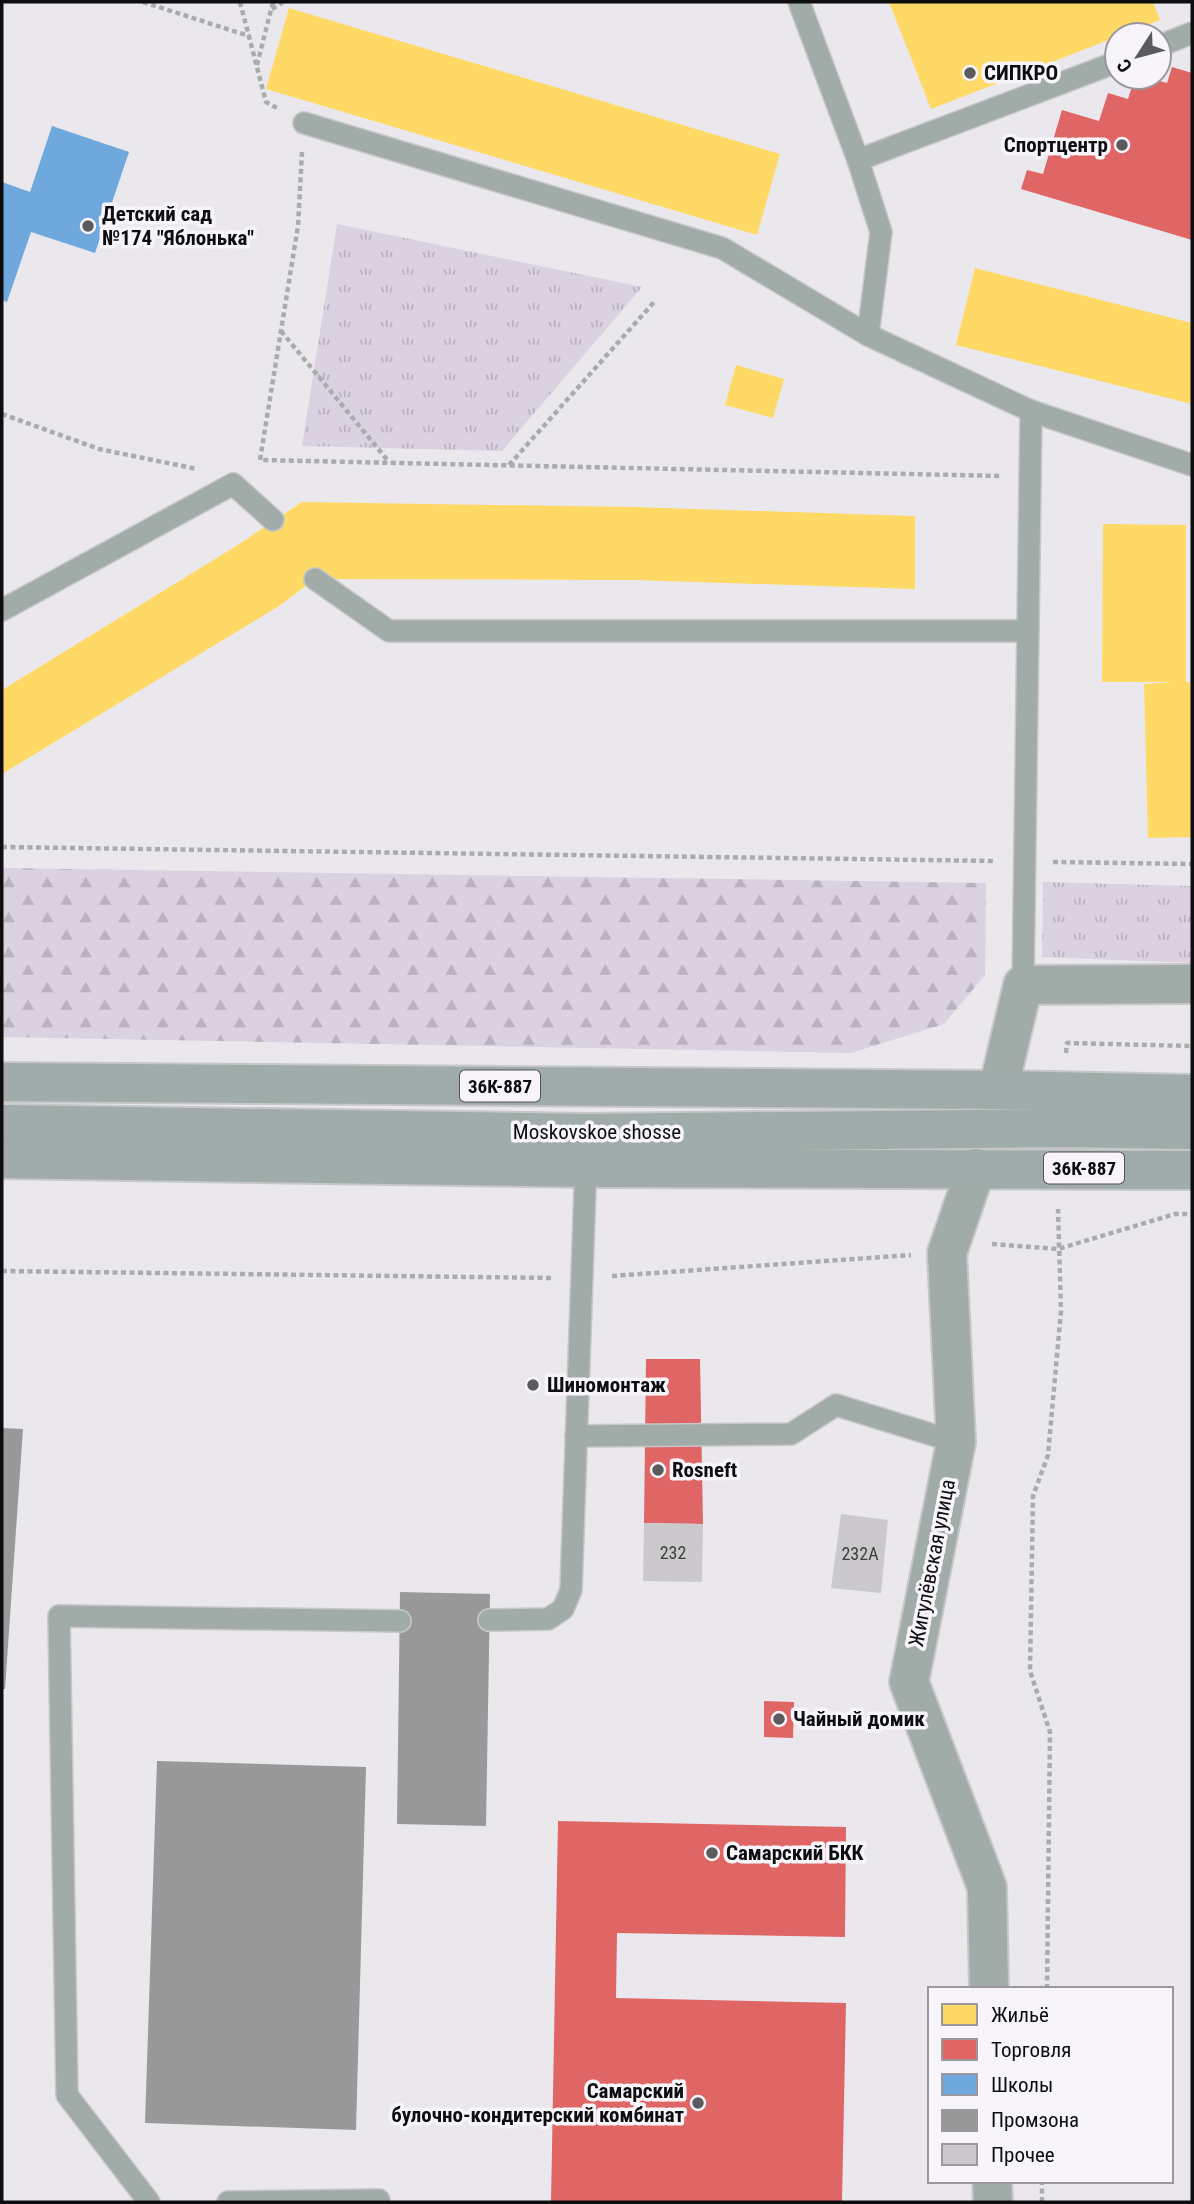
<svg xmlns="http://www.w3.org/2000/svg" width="1194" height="2204" font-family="'Roboto Condensed',sans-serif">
	<defs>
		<pattern id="grass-tufts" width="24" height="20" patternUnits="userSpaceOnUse" patternTransform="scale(1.75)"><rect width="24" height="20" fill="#dad1e1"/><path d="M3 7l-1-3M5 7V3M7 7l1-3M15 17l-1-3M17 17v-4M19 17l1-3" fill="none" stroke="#bab2c0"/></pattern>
		<pattern id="forest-firs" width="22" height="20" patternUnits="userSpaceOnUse" patternTransform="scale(1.75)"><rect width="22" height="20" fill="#dad1e1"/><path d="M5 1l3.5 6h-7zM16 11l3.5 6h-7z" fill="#bab2c0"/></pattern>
	</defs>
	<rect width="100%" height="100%" fill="#eae8ec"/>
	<!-- grass -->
	<g fill="url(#grass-tufts)">
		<polygon points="337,224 642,287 502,451 302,446"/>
		<polygon points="1043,882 1192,886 1192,963 1042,957"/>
	</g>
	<!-- forest -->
	<polygon fill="url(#forest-firs)" points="2,868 986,883 985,975 944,1024 851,1053 2,1037"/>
	<!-- homes -->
	<g fill="#ffd966">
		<polygon points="889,2 1153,2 1160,20 931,109"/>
		<polygon points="289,8 780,154 757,235 266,89"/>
		<polygon points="975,268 1192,323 1192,404 956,345"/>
		<polygon points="736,365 784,379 773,418 725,405"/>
		<polygon points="302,502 633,507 915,516 915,589 634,580 315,579 279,606 2,774 2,690 233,548"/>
		<polygon points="1103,524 1186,525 1186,682 1192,682 1192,837 1148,838 1144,684 1174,682 1102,682"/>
	</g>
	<!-- shops -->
	<g fill="#e06666">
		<polygon points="1172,67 1192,73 1192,240 1021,189 1027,170 1043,174 1062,110 1099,121 1108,93 1128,99 1135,77 1146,77 1167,83"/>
		<polygon points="646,1359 700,1359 703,1524 644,1523"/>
		<polygon points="764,1701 794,1702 793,1738 764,1737"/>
		<polygon points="558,1821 846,1827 845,1937 617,1933 616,1998 846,2003 842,2202 551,2202"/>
	</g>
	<!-- schools -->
	<polygon fill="#6fa8dc" points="52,126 129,152 95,253 31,232 7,302 2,300 2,182 30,192"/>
	<!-- industry -->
	<g fill="#999">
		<polygon points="2,1428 23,1429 5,1689 2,1689"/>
		<polygon points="400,1592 490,1594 486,1826 397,1824"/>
		<polygon points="157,1761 366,1767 356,2130 145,2123"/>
	</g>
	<!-- building -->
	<g fill="#cbc9cc">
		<polygon points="841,1514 888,1520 881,1593 831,1588"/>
		<polygon points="644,1523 703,1524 702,1582 643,1581"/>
	</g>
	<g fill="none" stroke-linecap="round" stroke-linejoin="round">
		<!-- lane casing -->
		<g stroke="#c7c6c8" stroke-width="24">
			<g id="lane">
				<polyline points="799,2 858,160 881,232 868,335 1031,411 1023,985"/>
				<polyline points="1159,46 1192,33"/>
				<polyline points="304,123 722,248 868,335"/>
				<polyline points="858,160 1117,62"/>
				<polyline points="1031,411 1192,465"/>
				<polyline points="315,579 389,631 1028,631"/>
				<polyline points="2,610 233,484 273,520"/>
				<polyline points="576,1436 791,1434 836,1405 956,1442"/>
				<polyline points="489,1620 548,1619 563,1609 571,1590 586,1160"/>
				<polyline points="149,2202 67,2095 59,1616 400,1621"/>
				<polyline points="228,2202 379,2200"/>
			</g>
		</g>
		<!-- street casing -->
		<g stroke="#c7c6c8" stroke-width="42">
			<g id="street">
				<polyline points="998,1090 1023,985 1192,984"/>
				<polyline points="976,1168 947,1253 956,1442 909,1682 987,1887 989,1989"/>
				<polyline points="992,2181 993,2202"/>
			</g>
		</g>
		<!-- primary casing -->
		<g stroke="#c7c6c8" stroke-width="42">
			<g id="primary">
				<polyline points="2,1082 998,1090 1192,1094"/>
				<polyline points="2,1124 587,1133 1057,1128 1192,1130"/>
				<polyline points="2,1159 586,1168 1192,1170"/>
			</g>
		</g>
		<!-- path -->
		<g stroke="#a8adac" stroke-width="4.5" stroke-dasharray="5 3.5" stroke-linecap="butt">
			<polyline points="143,2 249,36"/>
			<polyline points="240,2 266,102 279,109"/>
			<polyline points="272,9 283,2"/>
			<polyline points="257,65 273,2"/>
			<polyline points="302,152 298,226 260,460 1001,476"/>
			<polyline points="281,331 389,462"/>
			<polyline points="2,414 99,449 197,469"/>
			<polyline points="509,465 655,301"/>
			<polyline points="2,847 995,861"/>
			<polyline points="1053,862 1192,864"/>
			<polyline points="1066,1053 1067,1043 1192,1046"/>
			<polyline points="992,1244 1058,1249 1175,1214 1192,1214"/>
			<polyline points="2,1271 554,1278"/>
			<polyline points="612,1276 911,1255"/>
			<polyline points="1047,1989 1050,1732 1030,1671 1033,1496 1048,1455 1061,1311 1058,1209"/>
			<polyline points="1042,2202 1042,2181"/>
		</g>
		<!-- lane -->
		<use href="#lane" stroke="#a1aca8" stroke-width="21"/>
		<!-- street -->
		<use href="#street" stroke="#a1aca8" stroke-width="38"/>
		<!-- primary -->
		<use href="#primary" stroke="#a0acaa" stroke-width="38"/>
	</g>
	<!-- markers -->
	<g fill="#5b5a5c" stroke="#f7f4fa" stroke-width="2.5">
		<circle cx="970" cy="73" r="7"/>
		<circle cx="1122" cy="145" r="7"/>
		<circle cx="88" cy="226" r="7"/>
		<circle cx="533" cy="1385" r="7"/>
		<circle cx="658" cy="1470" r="7"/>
		<circle cx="779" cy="1719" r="7"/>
		<circle cx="712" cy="1853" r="7"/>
		<circle cx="698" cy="2103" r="7"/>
	</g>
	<g text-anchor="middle" stroke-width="7" stroke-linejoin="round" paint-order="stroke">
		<!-- number labels -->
		<g font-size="18" fill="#3d3c3e">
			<text x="673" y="1559">232</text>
			<text x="860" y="1560">232А</text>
		</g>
		<!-- shield labels -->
		<g fill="#f7f4fa" stroke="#545256" stroke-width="2">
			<rect x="460" y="1070.5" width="80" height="31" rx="5"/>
			<rect x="1044" y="1152.5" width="80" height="31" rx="5"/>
		</g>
		<g font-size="19" font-weight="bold" fill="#0e0d0f">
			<text x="500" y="1093">36К-887</text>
			<text x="1084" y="1175">36К-887</text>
		</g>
		<!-- poi labels -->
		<g font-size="21" font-weight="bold" fill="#0e0d0f" stroke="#f7f4fa" text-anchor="start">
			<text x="984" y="80">СИПКРО</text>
			<text x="1108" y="152" text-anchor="end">Спортцентр</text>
			<text x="102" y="221">Детский сад<tspan x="102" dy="24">№174 "Яблонька"</tspan></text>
			<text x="547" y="1392">Шиномонтаж</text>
			<text x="672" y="1477">Rosneft</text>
			<text x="793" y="1726">Чайный домик</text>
			<text x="726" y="1860">Самарский БКК</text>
			<text x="684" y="2098" text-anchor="end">Самарский<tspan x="684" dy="24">булочно-кондитерский комбинат</tspan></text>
		</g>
		<!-- street labels -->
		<g font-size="21" fill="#0e0d0f" stroke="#f7f4fa">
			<text x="597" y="1139">Moskovskoe shosse</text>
			<text transform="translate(932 1563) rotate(-79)" y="7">Жигулёвская улица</text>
		</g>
	</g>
	<!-- border -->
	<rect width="1194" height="2204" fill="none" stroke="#0e0d0f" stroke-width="7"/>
	<!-- legend -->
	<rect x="928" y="1987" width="245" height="196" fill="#f7f4fa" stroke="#9a989c" stroke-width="2"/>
	<rect x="942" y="2004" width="35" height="21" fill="#ffd966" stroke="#9a989c" stroke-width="2"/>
	<text x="991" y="2022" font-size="21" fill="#0e0d0f">Жильё</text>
	<rect x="942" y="2039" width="35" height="21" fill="#e06666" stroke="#9a989c" stroke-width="2"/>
	<text x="991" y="2057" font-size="21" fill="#0e0d0f">Торговля</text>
	<rect x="942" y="2074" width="35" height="21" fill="#6fa8dc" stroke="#9a989c" stroke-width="2"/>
	<text x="991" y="2092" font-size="21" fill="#0e0d0f">Школы</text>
	<rect x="942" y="2110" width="35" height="21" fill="#999999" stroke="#9a989c" stroke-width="2"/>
	<text x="991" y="2127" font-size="21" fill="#0e0d0f">Промзона</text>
	<rect x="942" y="2144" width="35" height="21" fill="#cbc9cc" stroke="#9a989c" stroke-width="2"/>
	<text x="991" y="2162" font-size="21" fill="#0e0d0f">Прочее</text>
	<!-- north arrow -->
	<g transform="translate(1138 56) rotate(234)"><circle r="33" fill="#f7f4fa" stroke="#9a989c" stroke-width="2"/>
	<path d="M0-5L12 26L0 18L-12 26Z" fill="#5b5a5c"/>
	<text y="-10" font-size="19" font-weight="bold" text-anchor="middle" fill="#0e0d0f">С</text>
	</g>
</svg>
